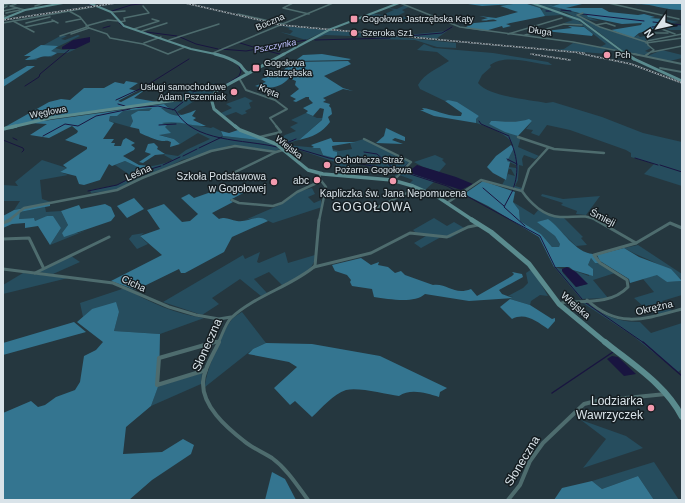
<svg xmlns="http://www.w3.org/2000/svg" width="685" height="503" font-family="Arial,sans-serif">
	<rect width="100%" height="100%" fill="#25373f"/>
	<!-- green -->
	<g fill="#264d5e">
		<path d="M526,3C560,3 596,32 621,52L601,48L607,50L608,54L556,50L564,49L573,43L600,47L606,44L582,25L564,23L573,20L561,15L545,16L541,10L543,9Z"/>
		<polygon points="533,3 563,3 553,6 580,14 575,14 588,15 588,17 599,21 590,20 580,16 599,27 633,38 638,35 640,37 645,36 651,39 645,41 651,48 645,51 651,53 644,55 626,53 585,22 567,13"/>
		<polygon points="405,5 409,7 402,10 405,12 397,16 410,18 402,22 367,15 371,13 382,15 394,10 387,8 397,9"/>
		<polygon points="664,19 679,22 672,23 682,25 682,30 670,30 655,25 665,23 663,22"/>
		<polygon points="281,26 327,30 306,40 280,32 290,34 293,31 288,29 290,28"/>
		<polygon points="329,30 456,43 456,48 437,47 415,40 372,39 376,37 325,35 308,42 308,41"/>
		<polygon points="447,31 436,39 482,43 396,36"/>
		<polygon points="62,35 67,36 61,39 65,40 78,35 80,36 55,48 63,50 76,49 67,53 57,53 51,57 41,56 36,60 25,60 31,56 24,56"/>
		<path d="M424,44L434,48L493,53L548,62L552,65C533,64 506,53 490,65L491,67L482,75L478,83C489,97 529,99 546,103L553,102L602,117L643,133L682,142V186L644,174L654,164L631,157V153L626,150L570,130L547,125L539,136L531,133L533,130L526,129L532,121H491L489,124L521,137L518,147L539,156L535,159L524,155L522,159L523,166L519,165L518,180L515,186L522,188V190L502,185L508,174L515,176L511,169H509V167L516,168V165L507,161C508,156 512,153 513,149C515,136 488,127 476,123V119L479,116L448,100L445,101L420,89L418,85C425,73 437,69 449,61L437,52L417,50Z"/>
		<polygon points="662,50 682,55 682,58 670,61 645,57"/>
		<polygon points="214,83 222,86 210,94 166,100 180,98 186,92"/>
		<polygon points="245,97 253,101 249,103 251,108 245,111 247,113 242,115 236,112 225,116 232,122 221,113 232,108 226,104"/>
		<polygon points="199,98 177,112 182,115 169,115 160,108 169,107 164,104 153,105"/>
		<polygon points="152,108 149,111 138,111 130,127 109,121 110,116 122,111"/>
		<polygon points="306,113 317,118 324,118 299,140 288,143 283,137 285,135 296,131 290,127 298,123 291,120"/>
		<path d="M173,121L211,128L213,127L221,131L223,136L267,141L280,149L275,151L232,145L182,160L161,170L138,178L116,190L91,193L90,190L117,185L133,177L115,165L125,161L142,169C152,165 163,165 173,160L164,155L165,154L178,156L186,150L210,139L198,133L180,144L174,139L157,134L170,133L164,127L166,125L162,123Z"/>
		<polygon points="364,139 410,162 394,179 396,173 350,161 347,167 336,166 335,162 285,145 320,148 323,155 333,152 332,149 339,151 352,149 350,143"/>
		<polygon points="435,155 444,159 442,160 446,164 439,172 423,167 414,162"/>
		<polygon points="42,160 67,168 60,172 68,175 40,180 42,199 51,202 14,210 20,201 3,201 3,185 18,186 15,182"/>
		<polygon points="404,171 435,181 425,190 409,184 413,180 399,175"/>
		<path d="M312,188L315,194L308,197L314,203L321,200L322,207L273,223C263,218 257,217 245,220L282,204L297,192Z"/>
		<polygon points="542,194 563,199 600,196 586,215 576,214 577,211 561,205 563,203 541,196"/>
		<polygon points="513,202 534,215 539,209 551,216 563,217 583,237 581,238 587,245 576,246 548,219 538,222 555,236 560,244 559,247 552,247 541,234 520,221 519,210"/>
		<polygon points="45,207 46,212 61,211 68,225 62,233 78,233 87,230 50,245 61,228 47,216 42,220 35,221 34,218 18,219 20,212"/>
		<polygon points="434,218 447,226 454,222 466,229 450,238 441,237 421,248 414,243 426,236 417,234 413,230"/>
		<polygon points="144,233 140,236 148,244 137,249 129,239 132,235"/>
		<path d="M638,245L682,274V280C663,263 645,260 624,248Z"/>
		<path d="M260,252L257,262L259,263L285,252L288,263L315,255C315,273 296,277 282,285L269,272L254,279L267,293L261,296L240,279L212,298L219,304L202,315L163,302L243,255L245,259Z"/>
		<polygon points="71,256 80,262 53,274 38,272"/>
		<polygon points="591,258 595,263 599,263 615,273 593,280 608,298 581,299 554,267 562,269 563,273 576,287 587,284 573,270 589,276 588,265"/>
		<polygon points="532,269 548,296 540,295 531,301 530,305 510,299 513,297 508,296 523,288 528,283 526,273"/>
		<polygon points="23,273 68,278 3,294 3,285"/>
		<polygon points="657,274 667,282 682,281 682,295 662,301 672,311 660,315 650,305 644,307 634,298 654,292 643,279"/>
		<path d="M125,288C150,303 176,314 204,318L160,334L114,331L119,312L92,309L83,317L80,303Z"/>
		<path d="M583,303C590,303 594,308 600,312C613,319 625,322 640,322L651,333L682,323V369L678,372L633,336Z"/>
		<path d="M242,312L266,343L253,349L205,387C205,374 222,332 230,322C233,317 237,315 242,312Z"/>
		<polygon points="202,373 201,384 151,406 158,386"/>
		<polygon points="581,420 626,436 643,448 583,468 606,439"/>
		<polygon points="654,462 679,500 654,500 638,476 602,489 592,481"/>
	</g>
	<!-- forest -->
	<g fill="#347590">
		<path d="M474,3H524L540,8L545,16L506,24L511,26L503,28L502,26L485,31L464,28L474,23L497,21C492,17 487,22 481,20L488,18L479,16L496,18L518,12L500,6L513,4L482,6L468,4Z"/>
		<polygon points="563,3 586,3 566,8 602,8 609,12 638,15 644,14 655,17 650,18 664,19 664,22 660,22 663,23 655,25 658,28 646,30 647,31 639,33 633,38 611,30 641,25 642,23 622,24 588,17 587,15 547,5 553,6"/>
		<path d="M629,3H682V10C670,10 660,7 649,5C642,4 637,5 629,3Z"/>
		<polygon points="568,26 584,27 593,34 592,36 545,31 572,28"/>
		<path d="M41,45L58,46L51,51L57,53C49,58 47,55 41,57C34,59 33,60 25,60L31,56H24Z"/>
		<polygon points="322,54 351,59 349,60 295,61 303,55"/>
		<path d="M348,61L351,64L324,76L343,88L353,91L343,89L323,98L326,100L323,102L330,104L329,106L331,108L332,114L328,117L330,122C322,133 312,137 299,140L322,120L324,109L320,108L313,116L306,113L308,111L303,108L313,103L309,99V97H306L296,102L293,101L296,99L290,96L299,89L295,85L296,81L289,78C280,89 267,89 255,86L266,82L261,79L281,72L293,62Z"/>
		<polygon points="27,66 35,66 3,87 3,80"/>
		<polygon points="126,81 138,83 129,89 137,91 118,101 121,102 146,89 134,98 157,102 55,117 3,128 49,102 61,99 70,100 84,88 104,88 115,82 124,84"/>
		<path d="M448,100L457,102L479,116L476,119V123L434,116L420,110H424L422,108C435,109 447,117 461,116L462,113L445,101Z"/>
		<path d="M164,104L169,108H161C174,119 181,116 196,110L192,116L196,118L193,120L206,126C190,126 179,120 162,123L167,125L165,127L171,133L159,135L174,139L180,144L170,147L171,142C167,140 166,141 162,141C155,140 147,136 140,133L139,129L130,127L133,121L131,115L138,111H149L152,108L123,111L117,116H110L109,121L114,123L103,139H114L111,143H115L114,146H121L123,140L126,138L135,143L131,145L135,148L134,150L123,156L139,165L150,166L142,169L125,161L112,166L109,164L100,180L84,185L79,184L76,176L60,172L67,168L63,165L87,149V147L65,140L77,133L78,131L72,126L49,138L30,135L47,124L29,123Z"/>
		<path d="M529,119L532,121L518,136L505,132L489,124L491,121C503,121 519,123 529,119Z"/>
		<polygon points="386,128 405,137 405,141 395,138 392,140 403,144 376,143 384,136"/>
		<polygon points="238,130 267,141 223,136 221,131 229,133"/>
		<polygon points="331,138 333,142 356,142 332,146 333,151 337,152 337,156 335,158 323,155 320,148 312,148 314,147 311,145"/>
		<polygon points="154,143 158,147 157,149 165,154 155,155 143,163 139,162 151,154 145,152 148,144"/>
		<polygon points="511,145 514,148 507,161 510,162 506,180 493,173 487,167 496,156"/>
		<path d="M483,181L515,192L513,202L519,210L520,221L541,234L552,247H559L560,244L555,236L537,222L548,219C562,229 575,253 593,254L599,263H595L591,258L588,265L593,269V276L573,270L569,267H554L539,237L488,206L464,194Z"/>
		<path d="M245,186L247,191L230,200L233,202L212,213L219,219C226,216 230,220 237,221C248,223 257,213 268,221L232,237L224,252L185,273H181L179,269L136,290L111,281L162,255L140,236L160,229L147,210L164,204L182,222L190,221L198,214L181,198L189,194L194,198L214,191L226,193Z"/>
		<polygon points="134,198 144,209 127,218 117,206"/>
		<polygon points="50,203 50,206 20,212 19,219 34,218 35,221 47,216 53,216 61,228 50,245 38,226 25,228 25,223 12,224 3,228 3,216 14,210"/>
		<polygon points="105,204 111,207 115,216 111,221 64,237 62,233 68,225 61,211 79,205 81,209"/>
		<polygon points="624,248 639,257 671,269 682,281 667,282 657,275 630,283 629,279 600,261 597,255"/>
		<path d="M361,258L371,265L379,262L378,265L388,267L395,273L401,271L405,275L433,285C448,283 454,296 471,289L477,296L512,276L514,274L512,272L522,274L523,277L499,290L502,294L513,298L469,301L425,294C414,304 389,299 374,297L372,289L352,286L350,282L351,280L347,275L335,271L332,265Z"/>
		<path d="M510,299L530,305L552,319L555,318V321L548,329C537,322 526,312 512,319L500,307Z"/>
		<polygon points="116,302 119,312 114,331 160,334 159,384 151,406 126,427 123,454 162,452 183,439 194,445 191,454 152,480 129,500 3,500 3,413 31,401 38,407 45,405 56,397 75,390 80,382 84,356 96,350 103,342 77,322 92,309"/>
		<polygon points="74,322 86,332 3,355 3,343"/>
		<path d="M266,343L312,344L380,356L447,388L440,392L439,397C427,393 410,388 399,396C385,394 359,387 346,390C333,394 322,408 312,417L295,401L290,405L274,388L297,367L289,362L248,354L253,349Z"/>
		<polygon points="272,472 285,479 296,500 265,500"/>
		<polygon points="638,476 654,500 554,500 562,488 592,481 602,489"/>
	</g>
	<!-- water -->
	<g fill="#191540">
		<polygon points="90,37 90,42 75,49 62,49 62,47 73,40"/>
		<polygon points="417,165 456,177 473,184 461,190 410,173 409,171"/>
		<polygon points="567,267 576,272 588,284 576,287 562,271 562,269"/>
		<polygon points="612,356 618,357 636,374 624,376 607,359"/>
	</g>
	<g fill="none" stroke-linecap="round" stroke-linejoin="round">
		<!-- stream-far1 -->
		<g stroke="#191540" stroke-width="1">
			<polyline points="87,3 93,6"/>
			<polyline points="561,10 571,11"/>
			<polyline points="112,11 131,5 149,3"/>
			<polyline points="546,11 551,11"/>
			<polyline points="583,14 644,21"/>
			<polyline points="117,21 124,27"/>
			<polyline points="653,22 682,25"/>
			<polyline points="652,27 677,26"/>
			<polyline points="103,28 110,26"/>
			<polyline points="146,32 177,36"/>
			<polyline points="408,36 442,33 452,27"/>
			<polyline points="180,37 196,44 218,49"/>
			<polyline points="315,40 390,38"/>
			<polyline points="240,43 260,49"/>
			<polyline points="220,49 246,51 306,40"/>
			<polyline points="263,50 280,54"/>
			<polyline points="225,85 239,76 241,71 239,66"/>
			<polyline points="25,86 39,77 40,74 69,50"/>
			<polyline points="193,92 216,84"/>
			<polyline points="116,100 144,87 189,59"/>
			<polyline points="118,104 125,106"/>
			<path d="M129,108L158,106L175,110C193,143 244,139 277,147"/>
			<polyline points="173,110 183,102"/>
			<polyline points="479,121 481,124 509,136"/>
			<polyline points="159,125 176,124"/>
			<polyline points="43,136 65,124 78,126 96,116 130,109"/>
			<path d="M509,137C517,155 520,171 513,189"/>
			<polyline points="13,138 17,140"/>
			<polyline points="3,140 23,148 24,150 22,152"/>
			<polyline points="284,144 296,139"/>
			<polyline points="285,145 329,158 400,171"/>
			<polyline points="199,148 222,137"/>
			<polyline points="364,152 377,154 395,170"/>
			<polyline points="183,156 197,149"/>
			<polyline points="635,158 658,165"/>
			<polyline points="507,159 517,164"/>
			<polyline points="163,165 180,157"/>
			<polyline points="660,165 682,172"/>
			<polyline points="401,170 409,163"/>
			<polyline points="404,172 447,186 460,193"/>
			<polyline points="483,188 504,206"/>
			<polyline points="513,190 504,207 525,226"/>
			<polyline points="88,191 117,185 144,171 161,166"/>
			<polyline points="463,194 540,236 555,267 582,299"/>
			<polyline points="586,303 644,343"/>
		</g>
		<!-- stream -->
		<g stroke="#191540" stroke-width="1.5">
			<polyline points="643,342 682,376"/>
			<polyline points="552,393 613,352"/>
		</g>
		<!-- street-far4 -->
		<g stroke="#4e6c6e" stroke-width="1.5">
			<polyline points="13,3 16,4 10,6 25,10"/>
			<polyline points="293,3 283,8 309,14"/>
			<polyline points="400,3 460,27 573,42 639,55"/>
			<polyline points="608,3 679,19"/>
			<polyline points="3,5 12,3"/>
			<polyline points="35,6 44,3"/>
			<polyline points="3,8 7,6"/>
			<polyline points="3,11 17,8"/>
			<polyline points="69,11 80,17 89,28 107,34 110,38 143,44 168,54 185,47"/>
			<polyline points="112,12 125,11"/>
			<polyline points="6,13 20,10"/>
			<polyline points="583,13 577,15 600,27 646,42"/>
			<polyline points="238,14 283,24"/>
			<polyline points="3,16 5,16"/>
			<polyline points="52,20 58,23"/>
			<polyline points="13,21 34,32"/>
			<polyline points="66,22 81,19"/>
			<polyline points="119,22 125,21 124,18 149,13 143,6"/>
			<polyline points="3,23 97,6"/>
			<polyline points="26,23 50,17"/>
			<polyline points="596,25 606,23 615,26"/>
			<polyline points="86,26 108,20 118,21"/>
			<polyline points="25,27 54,21"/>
			<polyline points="659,28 675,34"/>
			<polyline points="134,29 159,21 152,19"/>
			<polyline points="142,31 167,23"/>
			<polyline points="654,33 668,33"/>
			<polyline points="71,34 89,28"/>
			<polyline points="508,34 562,18"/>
			<polyline points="525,35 564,24 582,25"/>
			<polyline points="60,36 87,27"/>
			<polyline points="169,40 219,24"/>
			<polyline points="144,43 161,37"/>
			<polyline points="646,43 682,38"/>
			<polyline points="652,52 682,46"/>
			<polyline points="213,53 333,3"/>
			<polyline points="646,55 654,50 648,45 647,41 682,34"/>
		</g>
		<!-- street-far3 -->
		<g stroke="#4e6c6e" stroke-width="2">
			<polyline points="634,54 682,64"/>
			<polyline points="645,56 648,54"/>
			<polyline points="660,68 682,72"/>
			<polyline points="239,78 246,90 275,100 287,109 270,118 277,127"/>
		</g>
		<!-- street-far2 -->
		<g stroke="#4e6c6e" stroke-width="2.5">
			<polyline points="260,137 281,132 276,126"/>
			<polyline points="518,137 554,149 604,153"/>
			<polyline points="364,139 411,162 394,180"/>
			<path d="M548,148L529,169L522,191C530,203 544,216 560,217C574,218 585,213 598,221"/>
			<polyline points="227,176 276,152"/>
			<polyline points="232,200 239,203 273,206 282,203 297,192 321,181"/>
			<polyline points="447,203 481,180 522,191"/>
			<polyline points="378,207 417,188"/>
			<polyline points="8,221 24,208 117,190 142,178 211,151 235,146 276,152 283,150"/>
			<polyline points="319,221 326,187 319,178 321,173"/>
		</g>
		<!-- street-far1 -->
		<g stroke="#4e6c6e" stroke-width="3">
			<polyline points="596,220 636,243"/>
			<polyline points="3,223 10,220"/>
			<polyline points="3,239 29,238 43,267"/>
			<polyline points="314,267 371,253 410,233 447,237 468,227 478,225"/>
			<polyline points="3,269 113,283 169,307 196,315 219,319 231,317"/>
			<polyline points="35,273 109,237"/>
			<path d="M587,300C618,329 645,319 682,309"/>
			<path d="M559,304L565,302C587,301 612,304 628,287L627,280L600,263L594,255L636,243L670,223L682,228"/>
			<polyline points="211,343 219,341"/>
			<path d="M218,343C222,336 225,324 231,318C254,296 292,286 315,266L319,220"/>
		</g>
		<!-- street -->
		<g stroke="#4e6c6e" stroke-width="4">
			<path d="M219,342C213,355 204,368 203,382C202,406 226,427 244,441C252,448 263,452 272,458C287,469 297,485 308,500"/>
			<polyline points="206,370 157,385 159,358 215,342"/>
			<polyline points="508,500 520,485 530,461 543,443 584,404 596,401 666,394"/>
		</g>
		<!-- secondary-far4 -->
		<g stroke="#5a8b8e" stroke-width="2">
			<polyline points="89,3 111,12 124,26 191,49 220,55"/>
			<polyline points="532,3 580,20 623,52"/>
			<polyline points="3,19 25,10 63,3"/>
			<polyline points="331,29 399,3"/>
			<polyline points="282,55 327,31"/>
		</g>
		<!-- secondary-far3 -->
		<g stroke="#5a8b8e" stroke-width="3">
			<path d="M215,54C223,56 232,59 239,64C243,67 243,71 248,73"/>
			<polyline points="634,59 682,81"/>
			<polyline points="12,127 50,118 212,95"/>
			<polyline points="236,127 214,109 211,98 216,91 284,54"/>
		</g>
		<!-- secondary-far2 -->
		<g stroke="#5a8b8e" stroke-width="3.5">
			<polyline points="235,126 240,130 276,144 308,170 323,174 392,180 413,186 438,197 474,221"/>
			<polyline points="3,129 16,126"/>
		</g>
		<!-- secondary-far1 -->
		<polyline stroke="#5a8b8e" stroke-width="5" points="472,220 491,232 529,264 559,304 606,343"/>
		<!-- secondary -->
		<path stroke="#5a8b8e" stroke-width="6" d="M605,342C632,364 666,385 682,417"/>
		<!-- rail casing -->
		<g stroke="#9eaab1" stroke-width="1.5">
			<g id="rail">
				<polyline points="185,3 281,25 584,53"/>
				<polyline points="3,20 116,3"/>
				<polyline points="578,53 631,64 682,83"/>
				<polyline points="531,54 570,60"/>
			</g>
		</g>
		<!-- rail -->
		<use href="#rail" stroke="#151d21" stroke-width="1" stroke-dasharray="1.5" stroke-linecap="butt"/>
		<!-- secondary-bridge-far1 -->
		<g stroke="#5a8b8e" stroke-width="2">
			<polyline points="327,31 331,29"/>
			<polyline points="623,52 628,55"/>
		</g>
		<!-- secondary-bridge -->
		<polyline stroke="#5a8b8e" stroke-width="3" points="627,54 634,59"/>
	</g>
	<!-- markers -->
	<g fill="#f29aae" stroke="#151d21" stroke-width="1.5">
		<rect x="350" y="15" width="8" height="8" rx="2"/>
		<circle cx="354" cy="33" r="4"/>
		<circle cx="607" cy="55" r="4"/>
		<rect x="252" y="64" width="8" height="8" rx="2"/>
		<circle cx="234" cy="92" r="4"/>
		<circle cx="327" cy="165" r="4"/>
		<circle cx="317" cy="180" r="4"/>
		<circle cx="393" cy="181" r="4"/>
		<circle cx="274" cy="182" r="4"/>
		<circle cx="651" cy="408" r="4"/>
	</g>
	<g text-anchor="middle" stroke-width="3" stroke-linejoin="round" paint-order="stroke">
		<!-- far-poi labels -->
		<g font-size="9" fill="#d9e3e9" stroke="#151d21" text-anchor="start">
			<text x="362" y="22">Gogołowa Jastrzębska Kąty</text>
			<text x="362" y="36">Szeroka Sz1</text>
			<text x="615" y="58">Pch</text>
			<text x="264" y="66">Gogołowa<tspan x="264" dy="10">Jastrzębska</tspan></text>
			<text x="226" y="90" text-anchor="end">Usługi samochodowe<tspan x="226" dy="10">Adam Pszenniak</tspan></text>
			<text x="335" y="163">Ochotnicza Straż<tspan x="335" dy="10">Pożarna Gogołowa</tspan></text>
		</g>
		<!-- far-street labels -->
		<g font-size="9" fill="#d9e3e9" stroke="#151d21">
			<text transform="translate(270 22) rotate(-23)" y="3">Boczna</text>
			<text transform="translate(540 31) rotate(8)" y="3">Długa</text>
			<text transform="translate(269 91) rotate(23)" y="3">Kręta</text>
			<text transform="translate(48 112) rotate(-10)" y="3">Węglowa</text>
			<text transform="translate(289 147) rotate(38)" y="3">Wiejska</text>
		</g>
		<!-- far-water labels -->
		<g font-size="9" font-style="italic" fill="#bfc1ff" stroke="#151d21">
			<text transform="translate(275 46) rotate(-11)" y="3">Pszczynka</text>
		</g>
		<!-- street labels -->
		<g font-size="10" fill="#d9e3e9" stroke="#151d21">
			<text transform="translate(138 172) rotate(-24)" y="4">Leśna</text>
			<text transform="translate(603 217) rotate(27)" y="4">Śmieji</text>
			<text transform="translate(134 283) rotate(25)" y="4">Cicha</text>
			<text transform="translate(576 305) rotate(41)" y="4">Wiejska</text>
			<text transform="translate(654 307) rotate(-13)" y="4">Okrężna</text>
		</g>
		<!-- poi labels -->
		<g font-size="10" fill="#d9e3e9" stroke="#151d21" text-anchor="end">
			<text x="266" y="180">Szkoła Podstawowa<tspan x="266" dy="12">w Gogołowej</tspan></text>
			<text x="309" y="184">abc</text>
			<text x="393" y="197" text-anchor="middle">Kapliczka św. Jana Nepomucena</text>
		</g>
		<!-- quarter labels -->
		<g font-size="12" letter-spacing="1" fill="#d9e3e9" stroke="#151d21">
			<text x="372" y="211">GOGOŁOWA</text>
		</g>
		<!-- near-street labels -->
		<g font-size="12" fill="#d9e3e9" stroke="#151d21">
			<text transform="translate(207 345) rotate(-66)" y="4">Słoneczna</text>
			<text transform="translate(522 461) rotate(-59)" y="4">Słoneczna</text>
		</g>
		<!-- near-poi labels -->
		<g font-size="12" fill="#d9e3e9" stroke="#151d21" text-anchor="end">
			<text x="643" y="405">Lodziarka<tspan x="643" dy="14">Wawrzyczek</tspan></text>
		</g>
	</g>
	<!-- border -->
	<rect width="685" height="503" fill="none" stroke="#d9e3e9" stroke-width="8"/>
	<!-- north arrow -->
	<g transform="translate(657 28) rotate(236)" stroke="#151d21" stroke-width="3" paint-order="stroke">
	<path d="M0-3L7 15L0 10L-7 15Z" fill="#d9e3e9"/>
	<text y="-6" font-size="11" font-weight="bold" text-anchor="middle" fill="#d9e3e9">N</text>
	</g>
</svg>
